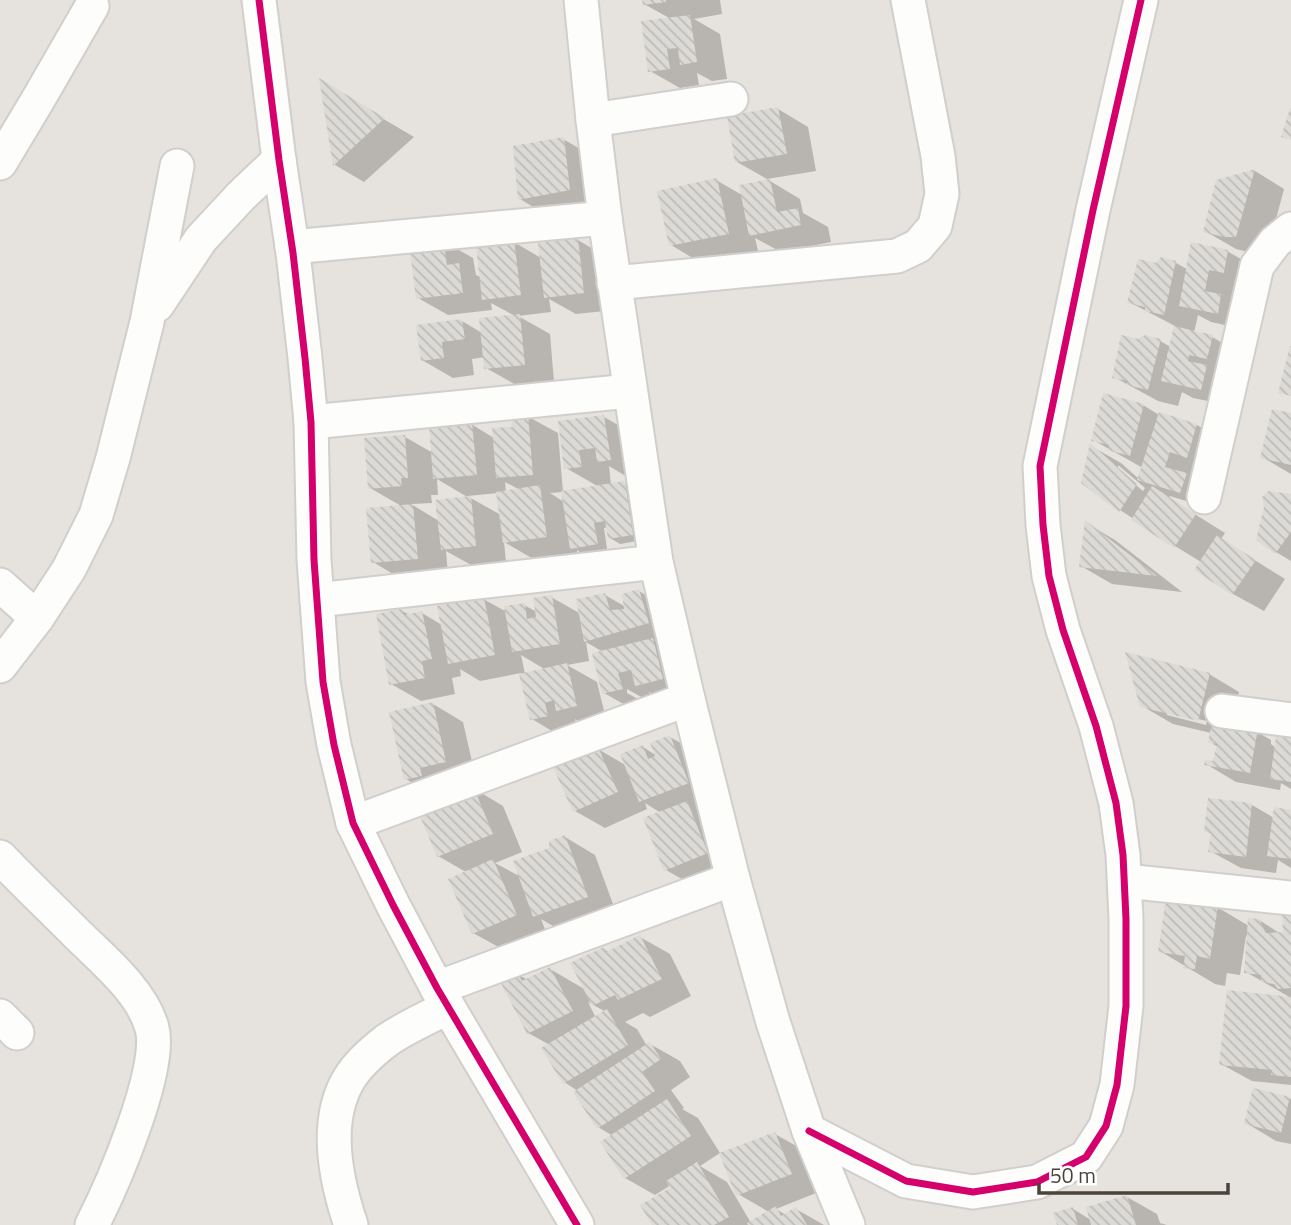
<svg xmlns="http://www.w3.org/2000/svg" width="1291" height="1225" font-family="'Titillium Web',sans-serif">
	<defs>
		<pattern id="building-back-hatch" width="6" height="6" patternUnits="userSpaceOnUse" patternTransform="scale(1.75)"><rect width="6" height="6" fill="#dcdad6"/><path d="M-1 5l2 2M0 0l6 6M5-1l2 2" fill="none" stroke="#bebcb8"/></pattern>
	</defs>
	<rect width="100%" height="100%" fill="#f3f1ee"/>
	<!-- residential -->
	<rect fill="#e6e2dd" x="0" y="0" width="1291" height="1225"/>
	<!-- shadow -->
	<g fill="#0003" fill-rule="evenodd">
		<polygon points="644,0 720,0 722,14 694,19 720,34 727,79 712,81 697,73 699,85 680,88 650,71 671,19 644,4"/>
		<polygon points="321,82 414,137 364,182 335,165"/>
		<polygon points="778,109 808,127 816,171 767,179 737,162"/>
		<polygon points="563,139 594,157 600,206 550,217 520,199"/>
		<polygon points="1255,171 1284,189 1267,253 1256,254 1236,249 1205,231 1218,182"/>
		<polygon points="716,180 742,195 770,181 800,199 803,213 828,227 831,242 781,252 755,238 758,251 701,263 671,245"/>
		<polygon points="578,240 608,258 614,310 576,314 549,299 551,312 518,316 550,334 554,382 516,385 486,368 485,357 472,359 474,375 453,378 422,360 462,321 482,333 515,316 491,303 492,310 448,315 418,298 443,241 473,258 476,275 482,278 514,242 541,258"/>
		<polygon points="1227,251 1258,269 1248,330 1211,322 1198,315 1194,333 1212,337 1242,354 1232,406 1193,398 1182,392 1178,406 1158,401 1114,377 1138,341 1160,341 1171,347 1175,326 1129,302 1157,265 1161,259 1176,263 1187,269"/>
		<path d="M1143,405L1159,415L1197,425L1227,443L1211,509L1170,496L1169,498L1225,533L1221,539L1285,579L1264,611L1233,594L1196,569L1201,562L1175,546L1120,510L1083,482L1091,446L1121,463L1139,479L1143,468L1093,440ZM1118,465L1145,488L1143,491L1118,470Z"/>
		<polygon points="1291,415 1291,474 1262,457"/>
		<path d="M527,416L558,433L563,492L550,493L564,502L599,487L566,468L560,423L604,417L634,434L629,478L609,466L611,485L624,483L635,489L643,540L620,544L610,538L608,527L604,528L607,549L582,554L577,550V554L535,560L504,542L506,562L473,566L446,551L448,576L403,580L373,562L403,507L370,488L405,437L433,453L471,424L494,438L514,428ZM437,479L469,498L439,521L411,504L432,503L431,495H438ZM505,482L520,490L506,492ZM498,493L501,515L467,496Z"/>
		<polygon points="1291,495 1291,561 1276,552"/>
		<polygon points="1086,523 1115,540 1182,592 1112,584 1081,566"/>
		<path d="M639,591L669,609L683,657L667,703L649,692L652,703L627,689V693L650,706L634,710L604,693L603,652L586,642L589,661L567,665L597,682L607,723L588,727L575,719L578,733L562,737L532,719L521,673L480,681L460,669L461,676L452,678L455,694L421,701L391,684L402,611L410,615L422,613L442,625L483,599L507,612L524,605L537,612L551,597L581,614L605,595L626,607ZM521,655L546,670L525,674Z"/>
		<path d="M1209,674L1239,692L1232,721L1241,723L1271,740V744L1276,748L1291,734V789L1281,783L1280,790L1236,782L1206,764L1215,763L1218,747L1210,742L1211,733L1173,724L1142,706ZM1167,712L1207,721L1206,725L1167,715Z"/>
		<polygon points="433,704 463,722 476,779 436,797 406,779"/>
		<polygon points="670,737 700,754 718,800 697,809 717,820 737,871 696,887 666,870 661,813 645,803 647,809 605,828 575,811 598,749 627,766 643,747 657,756"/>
		<polygon points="473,788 503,806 522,852 495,863 521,877 565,837 595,855 617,915 565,933 541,919 546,932 504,950 473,933 466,872 438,856"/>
		<polygon points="1210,800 1252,805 1274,818 1291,811 1291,868 1278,860 1276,873 1241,868 1210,851 1212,834 1206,831"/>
		<polygon points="1217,907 1249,926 1259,920 1281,934 1285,933 1291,916 1291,998 1246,972 1249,937 1246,936 1240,975 1227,973 1225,986 1215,984 1160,951"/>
		<path d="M640,937L670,954L691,996L650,1017L643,1013L625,1022L637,1029L647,1046L650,1044L680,1061L690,1077L671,1090L684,1108L682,1109L698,1118L720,1153L700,1166L727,1182L751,1223L769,1212L738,1194L775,1134L805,1151L821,1191L776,1209L786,1215L796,1209L824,1225H654L673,1189L671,1185L655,1195L625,1178L613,1136L598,1127L578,1091L564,1082L550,1045L528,1033L517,974L528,980L550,969L586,990L603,949L609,952ZM588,1002L606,1012L596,1018Z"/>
		<polygon points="1291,998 1291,1085 1252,1081 1221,1064"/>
		<polygon points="1289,1098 1291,1099 1291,1144 1276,1141 1246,1123"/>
		<polygon points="1127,1197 1157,1214 1160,1223 1167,1225 1059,1225 1073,1209 1091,1220"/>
	</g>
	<!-- building -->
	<g fill="url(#building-back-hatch)">
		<polygon points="642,0 666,0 666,2 643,5"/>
		<polygon points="690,15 697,62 680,65 678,48 667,49 670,69 648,72 641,21"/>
		<polygon points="319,78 385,118 333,166"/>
		<polygon points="778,107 787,154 735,163 727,116"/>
		<polygon points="1290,108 1291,108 1291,140 1281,137"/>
		<polygon points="564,137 570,190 518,200 513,146"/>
		<polygon points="1255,169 1236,237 1224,237 1203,232 1216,180"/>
		<polygon points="717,178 729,234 669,246 657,191"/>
		<polygon points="770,179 777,212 798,208 801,225 749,236 739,185"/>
		<polygon points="578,238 584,293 544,298 538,243"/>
		<polygon points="443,239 447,265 459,263 463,293 416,299 409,243"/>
		<polygon points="514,240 521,295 482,300 476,245"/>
		<polygon points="1191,242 1228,250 1224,273 1209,270 1205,291 1221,294 1218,314 1179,306"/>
		<polygon points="1161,257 1176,261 1164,315 1145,311 1145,307 1127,303 1138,259 1156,263"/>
		<polygon points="520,314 525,365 484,369 479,318"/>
		<polygon points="462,319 465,339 442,342 444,358 421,361 416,325"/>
		<polygon points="1174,326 1213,335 1207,359 1189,355 1188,361 1207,365 1201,390 1161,381"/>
		<polygon points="1121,335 1138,339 1145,335 1161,339 1148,390 1126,385 1128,381 1112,378"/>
		<polygon points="1290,346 1291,346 1291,396 1278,393"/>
		<polygon points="1103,393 1144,404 1130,456 1107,450 1109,445 1091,441"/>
		<polygon points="1272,409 1291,413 1291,465 1260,458"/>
		<polygon points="1159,412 1197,424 1187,458 1170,452 1165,467 1187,473 1180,493 1137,480"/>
		<polygon points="528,414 533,475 496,478 492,428 512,427 511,415"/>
		<polygon points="604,415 611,460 597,462 595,448 579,450 582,467 564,469 558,421"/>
		<polygon points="472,422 477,475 433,479 429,426"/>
		<polygon points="405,435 408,478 401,478 402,486 368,489 364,438"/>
		<polygon points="1090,443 1137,484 1119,512 1081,483"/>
		<polygon points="625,481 633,535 608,539 605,521 594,523 598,544 570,549 561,491"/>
		<polygon points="540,485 547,537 503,543 496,492"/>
		<polygon points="1152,486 1196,514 1174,548 1131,520"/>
		<polygon points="1268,491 1291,494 1291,532 1275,554 1256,540 1264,507 1262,497"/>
		<polygon points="471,496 476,546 441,550 435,500"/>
		<polygon points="413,504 418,559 371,563 366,508"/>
		<polygon points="1085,520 1157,576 1079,567"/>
		<polygon points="1217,535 1256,560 1232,595 1194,570"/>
		<polygon points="639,589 649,623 584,642 576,599 605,593 610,610 624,609 622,594"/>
		<polygon points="552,595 560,644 512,652 504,606 525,603 527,619 536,617 533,598"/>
		<polygon points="484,597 495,655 448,664 437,606"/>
		<polygon points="402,609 404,615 422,611 432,659 422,661 425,678 389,685 376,614"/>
		<polygon points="653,638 663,679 635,686 631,670 618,673 623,689 602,694 592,653"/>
		<polygon points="1125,652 1210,673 1198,721 1140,707"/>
		<polygon points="567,663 577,706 556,711 554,700 545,703 548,716 530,720 519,674"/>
		<polygon points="433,702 446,762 420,768 422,776 404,780 389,712"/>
		<polygon points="1225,718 1242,721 1240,731 1257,734 1250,773 1204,765 1205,760 1213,761 1217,744 1208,743 1211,727 1224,729"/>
		<polygon points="1277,730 1291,732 1291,782 1270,779"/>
		<polygon points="670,735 689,783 639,802 620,754 643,745 648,759 655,756 650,743"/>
		<polygon points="598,747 618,792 573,812 553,767"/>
		<polygon points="473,786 493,834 437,857 417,809"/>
		<polygon points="1208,798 1252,803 1246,857 1208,852 1211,832 1204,832"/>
		<polygon points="687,801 708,853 664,871 643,818"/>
		<polygon points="1274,807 1291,810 1291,859 1267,856"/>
		<polygon points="565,835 588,897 533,917 513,861 549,848 549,841"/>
		<polygon points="493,859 517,915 472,934 448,879"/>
		<polygon points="1166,898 1218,906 1210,959 1197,956 1195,969 1183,968 1185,956 1158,952"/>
		<polygon points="1291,914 1291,988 1278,989 1274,984 1261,982 1261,975 1244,973 1248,918 1259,919 1266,933 1283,932 1282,915"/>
		<polygon points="640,935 662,979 618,1000 615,995 592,1006 570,963 604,947 606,952"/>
		<polygon points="550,967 573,1011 527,1034 500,981 517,972 522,981"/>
		<polygon points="1227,990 1291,997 1291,1077 1271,1075 1272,1070 1219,1065"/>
		<polygon points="607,1009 628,1045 563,1084 541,1048"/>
		<polygon points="650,1042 661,1059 642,1072 655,1091 597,1129 573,1092"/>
		<polygon points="1253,1088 1290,1097 1281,1133 1244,1124"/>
		<polygon points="667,1099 691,1136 624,1179 600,1142"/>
		<polygon points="775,1132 792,1174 736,1196 719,1153"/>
		<polygon points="697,1162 729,1217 714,1225 652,1225 640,1205 670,1188 666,1181"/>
		<polygon points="1127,1195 1136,1225 1091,1225 1086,1207"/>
		<polygon points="776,1206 781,1216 796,1207 807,1225 748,1225 747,1223"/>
		<polygon points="1073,1207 1078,1225 1057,1225 1053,1213"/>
	</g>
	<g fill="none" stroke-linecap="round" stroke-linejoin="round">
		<!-- minor casing -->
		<g stroke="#d1cfcc" stroke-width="37">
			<g id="minor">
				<polyline points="259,0 279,160 293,253 305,358 311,422 314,560 323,682 334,745 353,823 393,905 437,988 577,1225"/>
				<polyline points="581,0 593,120 605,218 656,562 688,699 733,879 773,1022 809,1131 848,1225"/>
				<polyline points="593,120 731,99"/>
				<polyline points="0,163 39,98 92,6"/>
				<polyline points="292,247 605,218"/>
				<polyline points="614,283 897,256 918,246 935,226 942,194 938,156 908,0"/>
				<polyline points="157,305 201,239 241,196 279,160"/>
				<polyline points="311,422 630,391"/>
				<polyline points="1204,497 1257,266 1275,242 1291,229"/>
				<polyline points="0,585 37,618"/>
				<polyline points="317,600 656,562"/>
				<polyline points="0,666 37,618 69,569 96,515 113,458 147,322 177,166"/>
				<polyline points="1222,711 1291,720"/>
				<polyline points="353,823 688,699"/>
				<path d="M0,857C25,883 51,908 76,933C102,959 142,991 152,1028C163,1069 112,1186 92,1225"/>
				<polyline points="1125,881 1291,898"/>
				<polyline points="437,988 733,879"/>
				<polyline points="0,1016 17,1033"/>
				<polyline points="809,1131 906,1181 973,1192 1037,1182 1086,1157 1106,1126 1117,1085 1126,1006 1126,919 1123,855 1116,803 1096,726 1063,630 1049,576 1043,525 1040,466 1093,210 1141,0"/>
				<path d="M351,1225C336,1181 323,1122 349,1079C358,1064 373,1051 386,1041C404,1028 428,1018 448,1007"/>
			</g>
		</g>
		<!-- minor -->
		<use href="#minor" stroke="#fdfdfc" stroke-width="33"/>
		<!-- cycleway casing -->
		<g stroke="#fff" stroke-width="11">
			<g id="cycleway">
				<polyline points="259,0 279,160 293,253 305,358 311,422 314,560 323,682 334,745 353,823 393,905 437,988 577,1225"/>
				<polyline points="809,1131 906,1181 973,1192 1037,1182 1086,1157 1106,1126 1117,1085 1126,1006 1126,919 1123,855 1116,803 1096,726 1063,630 1049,576 1043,525 1040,466 1093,210 1141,0"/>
			</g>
		</g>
		<!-- cycleway -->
		<use href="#cycleway" stroke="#d6006c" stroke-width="7"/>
	</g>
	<!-- scale -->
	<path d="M1039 1183v10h189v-10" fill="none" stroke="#49433a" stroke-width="3.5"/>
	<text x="1050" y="1183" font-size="21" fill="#49433a" stroke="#ffffff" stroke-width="5" paint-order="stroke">50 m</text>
</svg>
